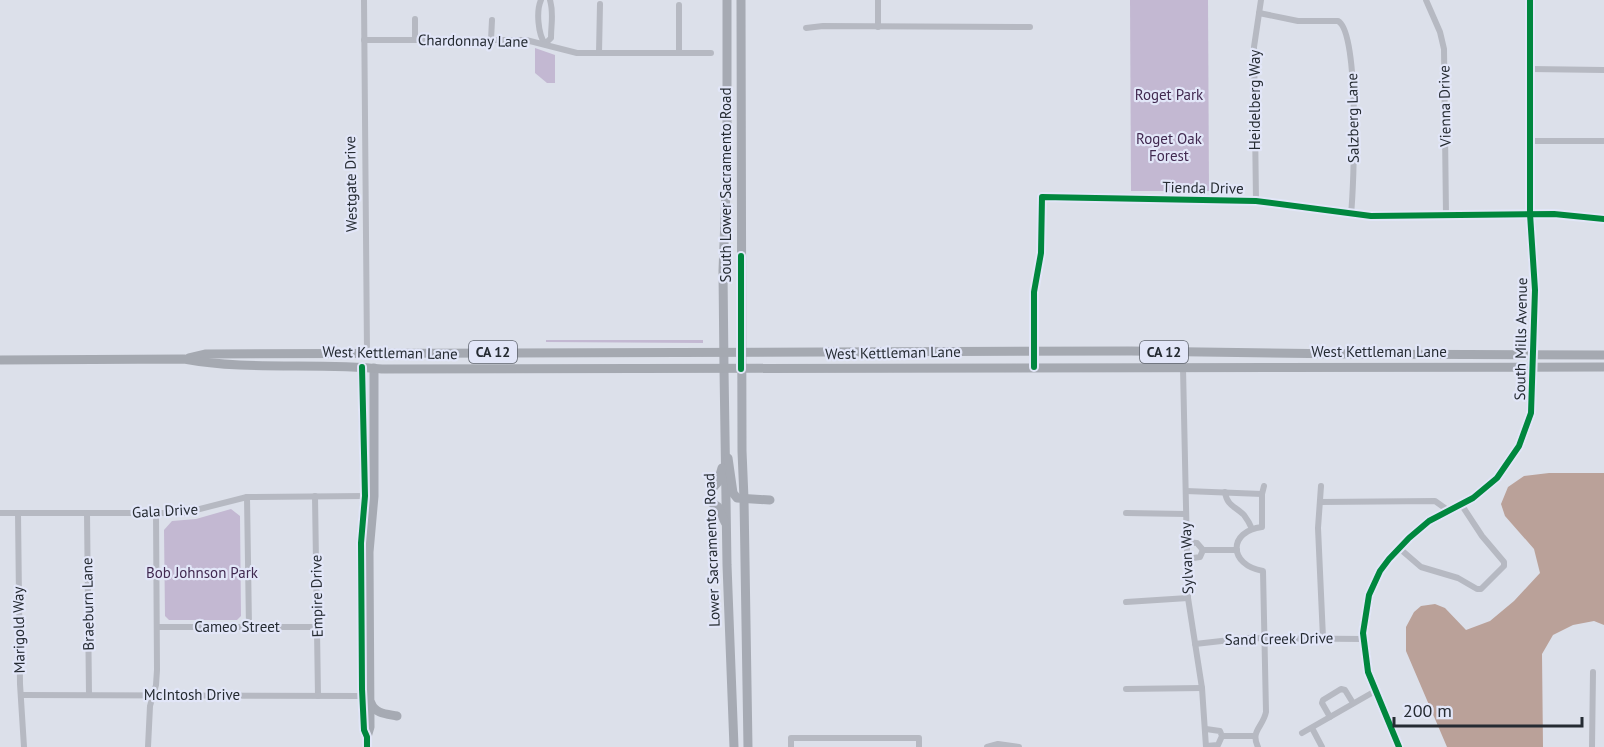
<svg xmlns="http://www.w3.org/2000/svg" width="1604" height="747" font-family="'PT Sans',sans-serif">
	<rect width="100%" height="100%" fill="#dce0ea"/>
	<!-- green -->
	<g fill="#c3b8d2">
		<polygon points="1130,0 1208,0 1209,191 1131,191"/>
		<polygon points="535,48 555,55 555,83 547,83 535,73"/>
		<polygon points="546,340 703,340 703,343 546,342"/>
		<polygon points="231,509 240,516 241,616 237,620 169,620 165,616 164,530 172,521 196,519"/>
	</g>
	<!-- water -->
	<polygon fill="#baa199" points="1549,473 1604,473 1604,625 1594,621 1573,625 1553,635 1542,654 1543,747 1447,747 1406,651 1406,627 1414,612 1421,606 1435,604 1445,608 1466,630 1490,621 1514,601 1540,573 1534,549 1505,516 1501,504 1508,487 1524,476"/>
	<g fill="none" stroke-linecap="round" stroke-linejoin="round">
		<!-- street -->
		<g stroke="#b6b9c2" stroke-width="6">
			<polyline points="364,0 367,353"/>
			<path d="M541,0C536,11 538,34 545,44L551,38C551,23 554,14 550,0"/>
			<polyline points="878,0 878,27"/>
			<polyline points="1426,0 1440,32 1444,49 1446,215"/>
			<polyline points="679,5 679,53"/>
			<path d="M1259,13L1298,21H1338C1360,32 1354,186 1351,214"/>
			<polyline points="415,19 415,40"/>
			<polyline points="806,28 823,26 1030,27"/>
			<polyline points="364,40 526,40 577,53 711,53"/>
			<polyline points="491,40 492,20"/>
			<polyline points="599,53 600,4"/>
			<polyline points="1530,69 1604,70"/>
			<polyline points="1531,141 1604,141"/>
			<polyline points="1256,201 1254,47 1261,0"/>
			<polyline points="1034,367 1034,292 1041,253 1042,197 1256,201 1371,216 1554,214 1604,219"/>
			<polyline points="1183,368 1188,598 1202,688 1206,747"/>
			<polyline points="1321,486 1318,528 1323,638"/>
			<polyline points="1186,491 1262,494"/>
			<path d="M1225,492C1227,506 1235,506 1244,515C1247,519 1250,524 1252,529"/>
			<polyline points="315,496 318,696"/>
			<polyline points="247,497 249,627"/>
			<polyline points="1320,502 1435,501 1449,511"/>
			<polyline points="0,513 184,513 247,497 365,496"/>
			<polyline points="18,513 20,684 24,747"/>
			<polyline points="87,513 89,695"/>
			<polyline points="1126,513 1186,514"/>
			<polyline points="1186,542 1197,543 1203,550 1237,550"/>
			<polyline points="1399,548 1421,567 1458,578 1477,589 1481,589 1504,566 1504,562 1482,536 1461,504"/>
			<polyline points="1187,559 1200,557 1203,550"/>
			<polyline points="1126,602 1188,598"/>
			<polyline points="158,627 317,627"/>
			<polyline points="1195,644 1248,638 1363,639"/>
			<polyline points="1126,689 1202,688"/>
			<polyline points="21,695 363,696"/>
			<polyline points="1330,717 1322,703 1323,700 1341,689 1345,690 1353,703"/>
			<polyline points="1312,728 1322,747"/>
			<polyline points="1206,729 1220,731 1222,736 1218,745 1206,746"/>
			<polyline points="1302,733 1377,690"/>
			<polyline points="1222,736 1255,736"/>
			<polyline points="148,747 150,706 156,685 157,670 156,513"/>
			<polyline points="791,747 791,738 919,738 919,747"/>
			<polyline points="987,747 998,744 1019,747"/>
			<path d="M1258,747C1250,731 1263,727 1266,712L1263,571C1228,565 1228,531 1262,527V494L1264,486"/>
			<polyline points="1592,747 1593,672"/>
		</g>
		<!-- secondary -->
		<g stroke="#a6aab3" stroke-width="9">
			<polyline points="727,0 727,165 723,271 724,369 727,565 734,747"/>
			<polyline points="741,0 742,451 744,499 748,747"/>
			<polyline points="362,367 365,496 361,543 362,689 364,730 367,737 367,747"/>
			<polyline points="728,458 733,493 737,498 770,500"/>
			<polyline points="711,490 718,482 722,468"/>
			<polyline points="711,502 718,507 725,522"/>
			<path d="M371,703C375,714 387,714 397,716"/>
			<polyline points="367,737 370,727 369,552 374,496 374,368"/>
			<polyline points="1399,747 1368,672 1363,633 1369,595 1380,571 1389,559 1409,538 1429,521 1473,498 1497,478 1519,446 1531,413 1535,290 1530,214 1530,0"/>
		</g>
		<!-- primary -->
		<g stroke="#a5a9b1" stroke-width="9">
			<polyline points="189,358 206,354 1131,351 1348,354 1604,355"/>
			<path d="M0,360L184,359C249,371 316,362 382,369L1604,367"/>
		</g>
		<!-- cycleway casing -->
		<g stroke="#e2e6f8" stroke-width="10">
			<g id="cycleway">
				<polyline points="741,256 741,369"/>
				<polyline points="362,367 365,496 361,543 362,689 364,730 367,737 367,747"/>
				<polyline points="1034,367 1034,292 1041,253 1042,197 1256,201 1371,216 1554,214 1604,219"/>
				<polyline points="1399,747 1368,672 1363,633 1369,595 1380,571 1389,559 1409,538 1429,521 1473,498 1497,478 1519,446 1531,413 1535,290 1530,214 1530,0"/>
			</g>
		</g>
		<!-- cycleway -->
		<use href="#cycleway" stroke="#00873e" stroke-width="6"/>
	</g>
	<g text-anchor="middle" stroke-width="4.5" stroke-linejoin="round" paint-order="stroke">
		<!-- shield labels -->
		<g fill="#e2e6f8" stroke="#5e636d" stroke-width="1.5">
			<rect x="469" y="341" width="48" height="22" rx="4.5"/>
			<rect x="1140" y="341" width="48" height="22" rx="4.5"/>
		</g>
		<g font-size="14" font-weight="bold" fill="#252b32">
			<text x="493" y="357">CA 12</text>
			<text x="1164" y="357">CA 12</text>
		</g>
		<!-- street labels -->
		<g font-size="15" fill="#252b32" stroke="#e2e6f8">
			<text transform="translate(473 41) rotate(1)" y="5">Chardonnay Lane</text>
			<text transform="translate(1255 100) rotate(-90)" y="5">Heidelberg Way</text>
			<text transform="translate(1445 106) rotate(-91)" y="5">Vienna Drive</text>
			<text transform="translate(1353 118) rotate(-91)" y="5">Salzberg Lane</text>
			<text transform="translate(351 184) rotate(-91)" y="5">Westgate Drive</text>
			<text transform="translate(726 185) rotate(-90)" y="5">South Lower Sacramento Road</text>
			<text transform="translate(1203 188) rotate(1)" y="5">Tienda Drive</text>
			<text transform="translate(1521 339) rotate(-89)" y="5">South Mills Avenue</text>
			<text x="1379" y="357">West Kettleman Lane</text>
			<text transform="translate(390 353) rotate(1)" y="5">West Kettleman Lane</text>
			<text transform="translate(893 353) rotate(-1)" y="5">West Kettleman Lane</text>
			<text transform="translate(165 511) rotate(-3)" y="5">Gala Drive</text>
			<text transform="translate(712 550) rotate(-92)" y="5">Lower Sacramento Road</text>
			<text transform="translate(1187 558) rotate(-92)" y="5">Sylvan Way</text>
			<text transform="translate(317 596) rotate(-91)" y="5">Empire Drive</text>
			<text transform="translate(88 604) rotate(-91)" y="5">Braeburn Lane</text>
			<text x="237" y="632">Cameo Street</text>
			<text transform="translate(19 630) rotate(-91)" y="5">Marigold Way</text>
			<text transform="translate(1279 639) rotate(-1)" y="5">Sand Creek Drive</text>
			<text x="192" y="700">McIntosh Drive</text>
		</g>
		<!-- park labels -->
		<g font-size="15" fill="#412950" stroke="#e2e6f8">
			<text x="1169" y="100">Roget Park</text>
			<text x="1169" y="144">Roget Oak<tspan x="1169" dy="17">Forest</tspan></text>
			<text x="202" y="578">Bob Johnson Park</text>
		</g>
	</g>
	<!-- scale -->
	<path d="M1394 717v9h188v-9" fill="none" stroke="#252b32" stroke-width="3"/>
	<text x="1403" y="717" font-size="18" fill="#252b32" stroke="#e2e6f8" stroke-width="4.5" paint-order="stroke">200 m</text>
</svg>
